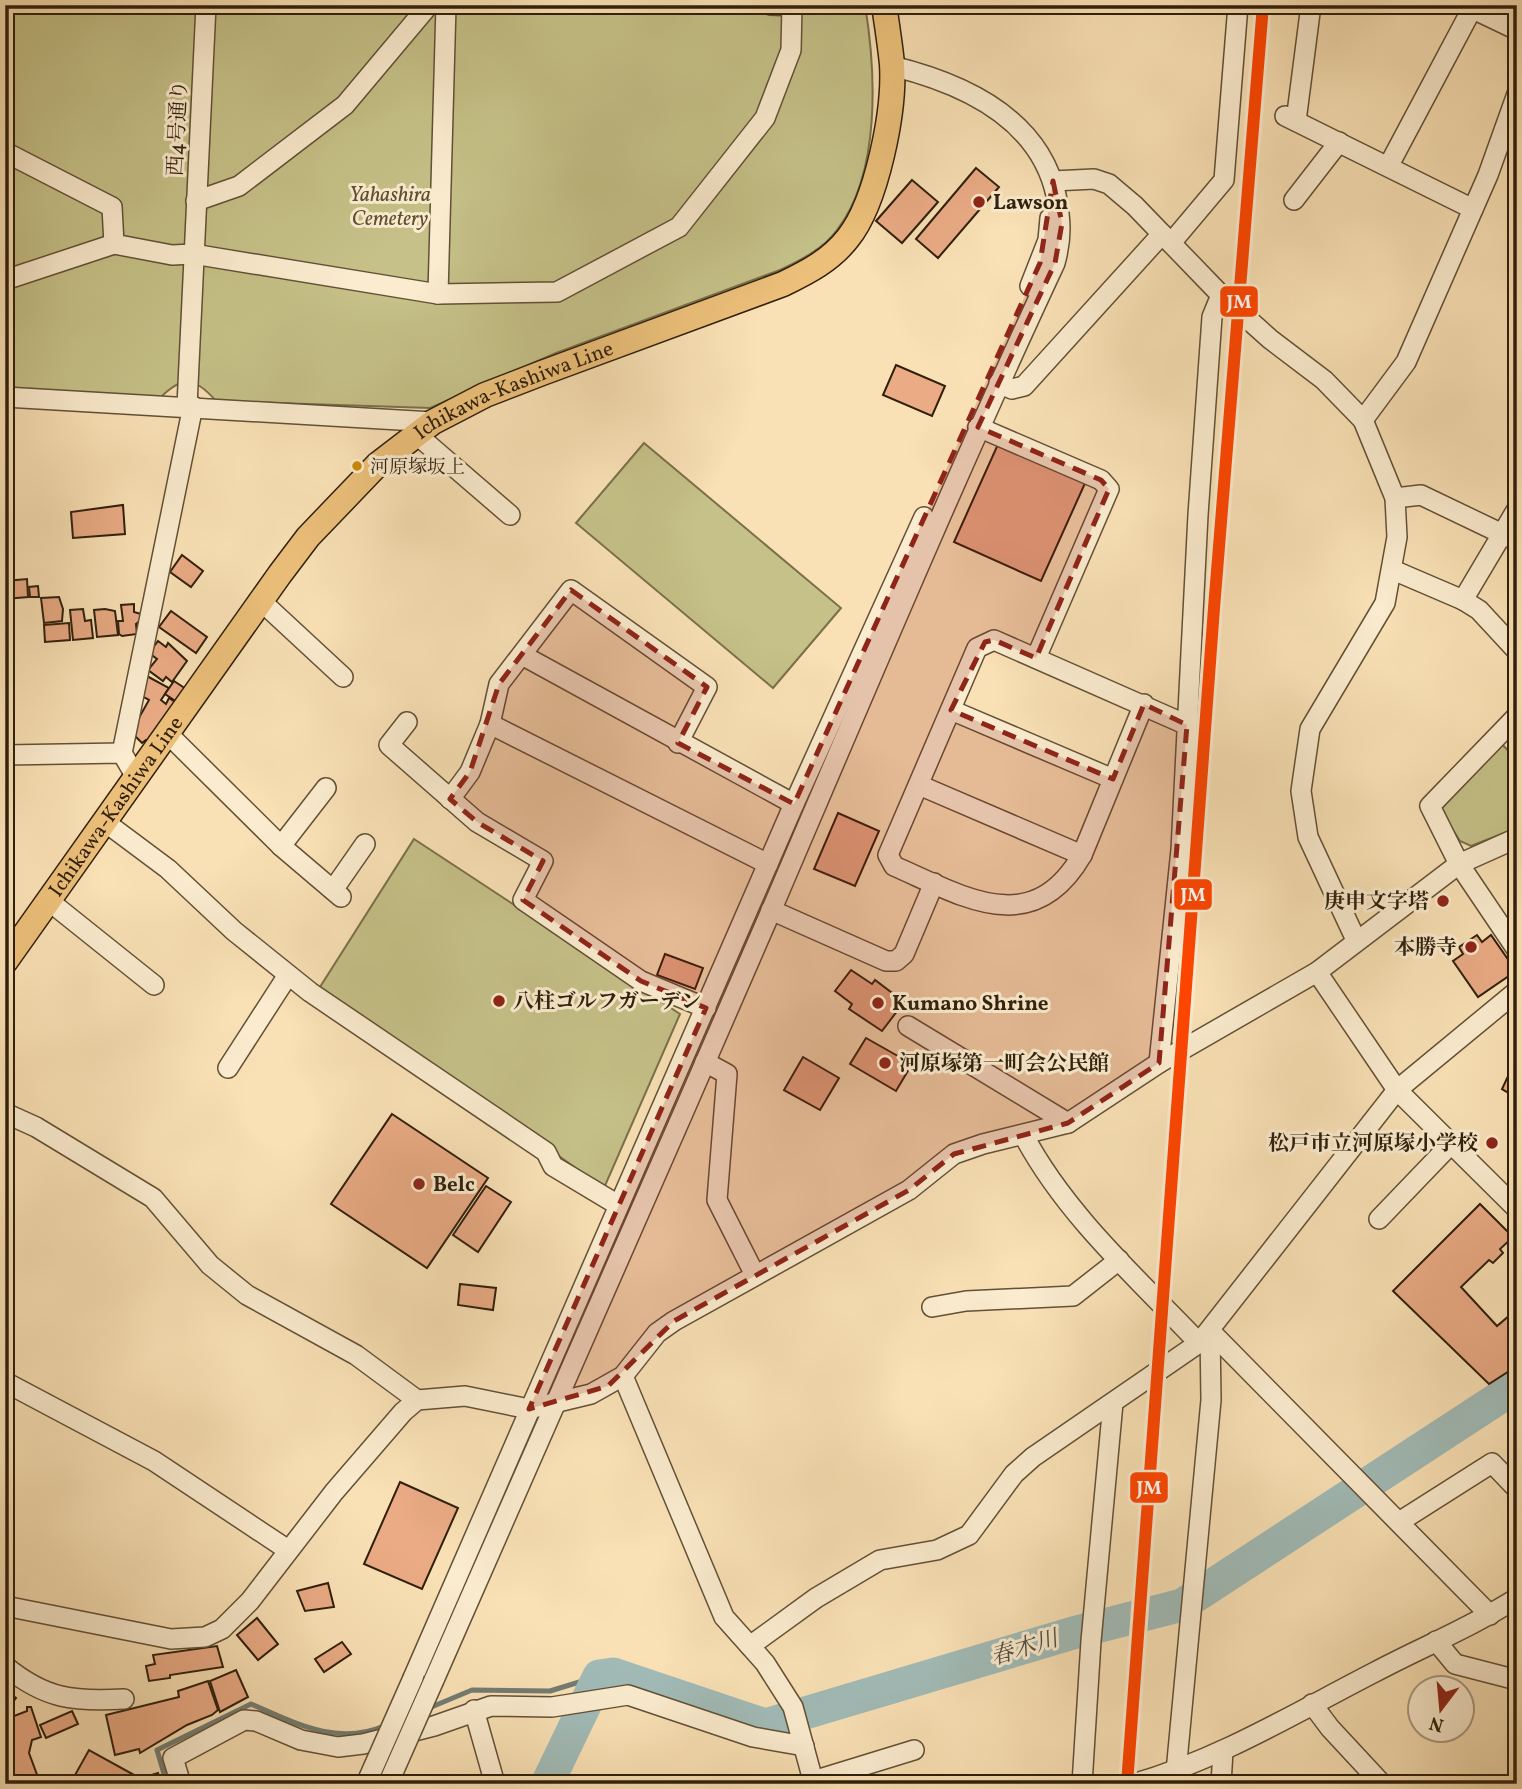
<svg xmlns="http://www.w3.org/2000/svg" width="1522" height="1789" font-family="Vollkorn,'Noto Serif JP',serif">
	<rect width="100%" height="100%" fill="#f9e1b5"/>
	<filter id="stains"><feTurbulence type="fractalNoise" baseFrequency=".00286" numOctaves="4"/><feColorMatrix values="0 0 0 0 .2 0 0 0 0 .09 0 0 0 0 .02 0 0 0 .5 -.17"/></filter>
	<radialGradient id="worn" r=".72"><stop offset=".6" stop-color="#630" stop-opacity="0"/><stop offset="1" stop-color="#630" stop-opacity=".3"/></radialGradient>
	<!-- green -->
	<g fill="#c5c188" stroke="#7a704a" stroke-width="2">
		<path d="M5,5H865C876,72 881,173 837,230C823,249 801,260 780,270L556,353L430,408L216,401C195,377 183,375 160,398L5,391Z"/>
		<polygon points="644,443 841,608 773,688 576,523"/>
		<polygon points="1498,740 1517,760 1517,828 1471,846 1460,841 1438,807"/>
		<polygon points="414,839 680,1014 604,1188 320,987"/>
	</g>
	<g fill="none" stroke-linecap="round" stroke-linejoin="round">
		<!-- stream -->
		<g stroke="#737d73" stroke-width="5">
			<polyline points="429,1708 472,1690 550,1691 599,1676"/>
			<path d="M167,1784L157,1750L251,1704C295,1723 337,1746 384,1726"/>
		</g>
		<!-- river -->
		<polyline stroke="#a1bbb7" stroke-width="33" points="547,1784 599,1676 613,1674 765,1725 1073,1633 1182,1605 1517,1386"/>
	</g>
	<!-- building -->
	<g fill="#eaab85" stroke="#2f1f0c" stroke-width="2">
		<polygon points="976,168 999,187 938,258 916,239"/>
		<polygon points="912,180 938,202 902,243 876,221"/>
		<polygon points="896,365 945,386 932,416 883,395"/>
		<polygon points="999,442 1086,481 1041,581 954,542"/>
		<polygon points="123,505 125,534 73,538 71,512"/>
		<polygon points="182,555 203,571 191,587 170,572"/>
		<polygon points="27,579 28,597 5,599 5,581"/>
		<polygon points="38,586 39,597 30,597 29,587"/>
		<polygon points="59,597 63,609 62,621 44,623 41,598"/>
		<polygon points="134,604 134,612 141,614 141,620 136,624 137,634 122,636 119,634 118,621 123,621 121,605"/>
		<polygon points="83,609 85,621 91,620 93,638 73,640 70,610"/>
		<polygon points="105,609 115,611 118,635 97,637 94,610"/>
		<polygon points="171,611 207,637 196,653 159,627"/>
		<polygon points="69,623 70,640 45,642 44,625"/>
		<polygon points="158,641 166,647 168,643 187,661 172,682 166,677 163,681 148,670 157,659 149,653"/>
		<polygon points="145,675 169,688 161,700 166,704 169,698 178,704 150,742 146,740 142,743 131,732 149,700 140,695"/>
		<polygon points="174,681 186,689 177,702 165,694"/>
		<polygon points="838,813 879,831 855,886 814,869"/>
		<polygon points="1477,935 1482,942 1491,935 1516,971 1478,997 1453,961 1463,954 1459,947"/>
		<polygon points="665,954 703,968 695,989 657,975"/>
		<polygon points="851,970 872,984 875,980 904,1002 882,1031 849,1009 852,1004 835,991"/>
		<polygon points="866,1038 912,1064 896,1091 850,1064"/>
		<polygon points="803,1057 839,1078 820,1110 784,1090"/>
		<polygon points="1515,1061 1517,1062 1517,1098 1502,1089"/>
		<polygon points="392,1114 488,1178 427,1268 331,1204"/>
		<polygon points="486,1186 511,1202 478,1252 453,1235"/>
		<polygon points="1480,1204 1513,1237 1500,1249 1503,1253 1493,1263 1489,1260 1461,1287 1497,1326 1517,1309 1517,1366 1489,1384 1393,1291"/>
		<polygon points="460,1284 496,1288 493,1310 458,1305"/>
		<polygon points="400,1482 458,1508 422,1589 364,1564"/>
		<polygon points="328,1583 334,1607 305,1611 297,1591"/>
		<polygon points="257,1618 278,1644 258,1660 237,1635"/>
		<polygon points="342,1642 351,1654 324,1672 315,1659"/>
		<polygon points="217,1646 223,1667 170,1675 170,1678 149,1681 146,1666 155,1664 153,1655"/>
		<polygon points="236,1670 248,1697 220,1712 210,1681"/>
		<polygon points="5,1677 15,1683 8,1692 16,1698 10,1706 5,1702"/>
		<polygon points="208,1681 218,1710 212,1715 187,1725 140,1753 139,1749 115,1755 106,1715 179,1697 178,1691"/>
		<polygon points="27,1707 31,1707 41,1737 32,1740 29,1753 39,1780 28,1784 5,1784 5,1735 14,1716 27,1711"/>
		<polygon points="72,1711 78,1724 46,1738 40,1725"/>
		<polygon points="89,1750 136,1776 132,1784 70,1784"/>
		<polygon points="158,1773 161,1784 147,1784 148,1776"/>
	</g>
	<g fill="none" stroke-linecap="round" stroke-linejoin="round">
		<!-- minor casing -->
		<g stroke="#625036" stroke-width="22">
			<g id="minor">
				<polyline points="771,5 792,6"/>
				<polyline points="1471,8 1517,30"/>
				<polyline points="1285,116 1473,209"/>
				<polyline points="1296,121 1311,5"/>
				<polyline points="5,152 112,207 114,244 172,255 193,254 438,294 557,292 679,227 765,118 791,50 792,5"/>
				<polyline points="1389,165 1474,5"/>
				<polyline points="1053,181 1094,179 1109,184 1135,206 1221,295 1270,339 1324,380 1363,420 1395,498 1397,537 1385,603 1310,729 1301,791 1308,837 1356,940"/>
				<polyline points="1294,200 1339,142"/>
				<polyline points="196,201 239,186 345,105 429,5"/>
				<polyline points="1171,243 1224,180 1238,5"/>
				<polyline points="5,280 114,244"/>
				<polyline points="1030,286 1048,240 1050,218"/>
				<polyline points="438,294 446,5"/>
				<polyline points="999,383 1012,389 1024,386 1162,234"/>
				<polyline points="5,397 433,422"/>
				<polyline points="187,406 206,5"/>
				<polyline points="1363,420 1406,362 1488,175 1517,94"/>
				<polyline points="978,427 1101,480 1109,489 1036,658"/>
				<polyline points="416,434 510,515"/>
				<polyline points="1395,498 1421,495 1517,541"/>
				<polyline points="1393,570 1463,600 1479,610 1517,651"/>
				<polyline points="1463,600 1517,509"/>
				<polyline points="261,601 343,677"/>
				<polyline points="522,655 794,804"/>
				<path d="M1144,704L1082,855C1032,941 963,896 894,866L888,855L977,648L994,640L1187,725"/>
				<polyline points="951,710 1113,779"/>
				<polyline points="1517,716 1430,806 1459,864 1517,950"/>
				<polyline points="407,722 389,745 477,822 543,861 523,900 641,981 706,1008"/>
				<polyline points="167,733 281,846 341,897"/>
				<polyline points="678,743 707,687 571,590 499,684 490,724 768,864"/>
				<polyline points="122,753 193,406"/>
				<polyline points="5,755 122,753 136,777"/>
				<polyline points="919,785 1082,855"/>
				<polyline points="450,799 470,772 490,724"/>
				<polyline points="105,822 168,869 234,931 310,992 546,1152 553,1166 618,1205"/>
				<polyline points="281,846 326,788"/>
				<polyline points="333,890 365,844"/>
				<polyline points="49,901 154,985"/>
				<polyline points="771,910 886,961 896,961 904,954 934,883"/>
				<polyline points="1317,972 1397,1090 1517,1209"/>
				<polyline points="908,1026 1068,1123"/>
				<polyline points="705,1062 727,1074 717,1200 755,1275"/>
				<polyline points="1159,1063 1181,850 1198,515 1212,317 1221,295"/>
				<polyline points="228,1068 288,975"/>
				<polyline points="5,1113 36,1127 153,1198 210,1265 247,1295 356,1355 417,1400"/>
				<path d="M1024,1136C1066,1215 1137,1278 1199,1343"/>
				<polyline points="1379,1219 1451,1144"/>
				<polyline points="932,1307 966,1301 1073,1296 1119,1260"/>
				<polyline points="1210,1331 1490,1615"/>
				<polyline points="623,1376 724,1617 765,1663 793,1707 814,1784"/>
				<polyline points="5,1382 154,1461 288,1550"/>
				<polyline points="1399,1522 1492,1463 1517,1489"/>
				<polyline points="5,1606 171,1639 205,1637 222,1629 250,1601 334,1492 403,1412 417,1400 465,1396 529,1409 591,1394 623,1376 657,1333 674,1321 909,1190 954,1154 983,1144 1068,1123 1159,1063 1317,972 1459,864 1517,838"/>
				<polyline points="1436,1641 1455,1664 1517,1680"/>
				<polyline points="750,1646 816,1598 880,1560 937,1550 969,1535 1014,1474 1033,1457 1199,1343 1397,1090 1517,991"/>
				<path d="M5,1666C45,1699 74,1702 124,1699"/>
				<polyline points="413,1678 794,804 924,517"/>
				<path d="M434,1680C546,1424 660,1168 771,911C864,694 955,477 1055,263C1062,238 1061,220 1056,195C1039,118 962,83 892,66"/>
				<polyline points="1312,1704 1330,1728 1382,1784"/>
				<polyline points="474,1710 495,1784"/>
				<polyline points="1176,1772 1211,1400 1210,1331"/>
				<polyline points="813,1781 914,1750"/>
				<polyline points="181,1784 173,1758 244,1720 256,1721 301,1740 338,1747 363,1744 434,1726 491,1706 552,1707 628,1695 753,1737 804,1746"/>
				<polyline points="1082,1784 1091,1641 1113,1403"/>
				<path d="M1133,1784C1220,1759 1295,1713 1375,1672C1422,1647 1472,1627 1517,1598"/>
				<polyline points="1221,1784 1223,1751"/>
			</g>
		</g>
		<!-- major casing -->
		<g stroke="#2f1f0c" stroke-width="27">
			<g id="major">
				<path id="s1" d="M5,962L280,574L308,537L377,465L433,422L485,395L542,373L783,284C808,272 831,260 848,238C877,202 895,110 892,64C890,44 887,25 884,5"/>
			</g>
		</g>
		<!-- minor -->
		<use href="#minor" stroke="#fbeccf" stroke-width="19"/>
		<!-- major -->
		<use href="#major" stroke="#ecc07a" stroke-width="24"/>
		<!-- minor-bridge casing -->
		<g stroke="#625036" stroke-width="22" stroke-linecap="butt">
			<g id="minor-bridge">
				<polyline points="366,1784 413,1678"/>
				<polyline points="388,1784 434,1680"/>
			</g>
		</g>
		<!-- minor-bridge -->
		<use href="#minor-bridge" stroke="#fbeccf" stroke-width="19"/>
		<!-- rail-1 casing -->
		<g stroke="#fbeccf" stroke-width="18">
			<polyline id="rail-1" points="1127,1784 1214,608 1263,5"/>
		</g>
		<!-- rail-1 -->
		<use href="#rail-1" stroke="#ff4500" stroke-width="12"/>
	</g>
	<!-- marked area -->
	<path fill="#8f2418" fill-opacity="0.2" stroke="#8f2418" stroke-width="5" stroke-dasharray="14 9" stroke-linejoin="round" d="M1053,181L1062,223L1055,263L978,427L1101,480L1109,489L1036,658L994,640L985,642L951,710L1113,779L1144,704L1187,725L1159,1063L1068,1123L954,1154L909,1190L674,1321L608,1386L529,1409L706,1008L641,981L523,900L543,861L477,822L450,799L470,772L499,684L571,590L707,687L678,743L794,804L1040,263Z"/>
	<!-- markers -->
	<g fill="#8f2418" stroke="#fbeccf" stroke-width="2.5">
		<circle cx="979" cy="202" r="7"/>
		<circle cx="1443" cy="901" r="7"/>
		<circle cx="1471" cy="947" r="7"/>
		<circle cx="499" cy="1001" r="7"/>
		<circle cx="878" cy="1003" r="7"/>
		<circle cx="885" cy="1063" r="7"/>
		<circle cx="1492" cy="1143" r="7"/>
		<circle cx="419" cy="1184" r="7"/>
	</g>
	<circle fill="#cf8b02" stroke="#fbeccf" stroke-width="2.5" cx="357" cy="466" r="6"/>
	<g text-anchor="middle" stroke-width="6" stroke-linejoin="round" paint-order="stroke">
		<!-- bus labels -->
		<g font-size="19" fill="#2f1f0c" stroke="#fbeccf" text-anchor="start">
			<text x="370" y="473">河原塚坂上</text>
		</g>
		<!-- street labels -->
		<g font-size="21" fill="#2f1f0c" stroke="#fbeccf">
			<text transform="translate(177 128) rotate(-87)" y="7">西4号通り</text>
			<text dy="7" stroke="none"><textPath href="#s1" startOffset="779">Ichikawa-Kashiwa Line</textPath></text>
			<text dy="7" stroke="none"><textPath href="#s1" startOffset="191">Ichikawa-Kashiwa Line</textPath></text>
		</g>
		<!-- park labels -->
		<g font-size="21" font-style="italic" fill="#5c5031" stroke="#fbeccf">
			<text x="390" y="201">Yahashira<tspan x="390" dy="24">Cemetery</tspan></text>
		</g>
		<!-- poi labels -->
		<g font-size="21" font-weight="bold" fill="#2f1f0c" stroke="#fbeccf" text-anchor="start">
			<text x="993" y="209">Lawson</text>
			<text x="1429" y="908" text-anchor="end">庚申文字塔</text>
			<text x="1457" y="954" text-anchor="end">本勝寺</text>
			<text x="513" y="1008">八柱ゴルフガーデン</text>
			<text x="892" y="1010">Kumano Shrine</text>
			<text x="899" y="1070">河原塚第一町会公民館</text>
			<text x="1478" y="1150" text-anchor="end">松戸市立河原塚小学校</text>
			<text x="433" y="1191">Belc</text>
		</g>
		<!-- water labels -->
		<g font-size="23" font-style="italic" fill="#514e3f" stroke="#fbeccf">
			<text transform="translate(1024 1647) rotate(-17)" y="8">春木川</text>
		</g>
	</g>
	<g stroke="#fbeccf" stroke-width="2.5">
		<rect x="1219" y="285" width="40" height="33" rx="7" fill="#ff4500"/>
		<rect x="1173" y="878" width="40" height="33" rx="7" fill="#ff4500"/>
		<rect x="1129" y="1471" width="40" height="33" rx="7" fill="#ff4500"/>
	</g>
	<g font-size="19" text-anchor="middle" font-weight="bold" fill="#fff">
		<text x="1239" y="308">JM</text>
		<text x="1193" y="901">JM</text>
		<text x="1149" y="1494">JM</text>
	</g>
	<!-- margin -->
	<rect width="1522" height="1789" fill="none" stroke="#f9e1b5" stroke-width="28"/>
	<rect x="7" y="7" width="1508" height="1775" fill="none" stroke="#2f1f0c" stroke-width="3.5"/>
	<rect x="14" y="14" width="1494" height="1761" fill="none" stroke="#2f1f0c" stroke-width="2"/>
	<!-- north arrow -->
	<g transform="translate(1441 1709) rotate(196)"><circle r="33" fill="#fbeccf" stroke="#a99a81" stroke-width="2"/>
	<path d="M0-5L12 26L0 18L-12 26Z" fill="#8f2418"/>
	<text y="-10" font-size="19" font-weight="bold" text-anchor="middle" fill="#2f1f0c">N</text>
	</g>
	<rect width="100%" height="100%" filter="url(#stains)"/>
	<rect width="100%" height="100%" fill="url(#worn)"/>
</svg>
